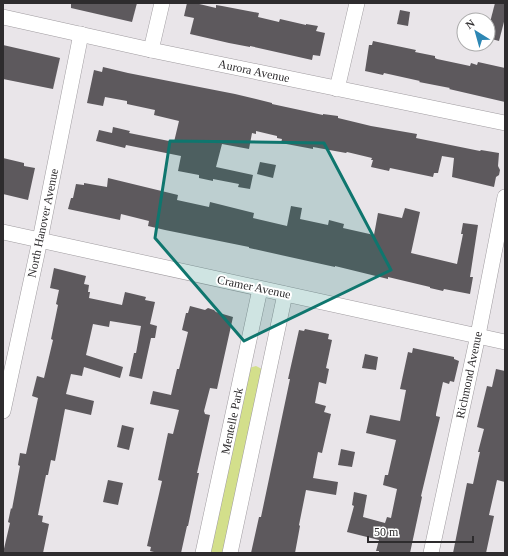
<svg xmlns="http://www.w3.org/2000/svg" width="508" height="556" font-family="Georgia,serif">
	<rect width="100%" height="100%" fill="#e9e5e9"/>
	<!-- green -->
	<polygon fill="#d3df8b" points="256,366 262,369 224,553 209,553 249,368"/>
	<!-- building -->
	<g fill="#5d595d">
		<polygon points="71,3 137,3 132,22 71,8"/>
		<polygon points="187,3 195,3 216,8 216,5 222,6 259,13 258,17 279,22 280,19 306,25 306,24 318,26 316,31 325,33 320,56 313,55 312,60 250,46 250,47 229,43 190,34 194,18 184,16"/>
		<polygon points="495,3 505,3 505,18 499,41 488,38 488,30"/>
		<polygon points="400,10 410,12 408,26 397,24"/>
		<polygon points="373,41 416,50 415,52 435,56 435,58 437,59 470,66 471,63 477,65 478,62 505,68 505,102 449,89 450,88 419,82 420,81 384,73 383,75 365,71 369,45 372,45"/>
		<polygon points="3,45 60,58 53,89 3,79"/>
		<polygon points="103,67 128,73 235,94 272,103 272,104 323,115 323,114 338,116 338,118 371,126 417,134 416,138 480,151 481,150 499,153 498,166 500,170 499,175 496,177 494,187 452,177 454,158 442,156 438,173 434,173 433,177 390,168 389,171 371,167 373,160 371,160 372,158 347,152 346,153 313,147 313,149 281,143 282,139 277,138 277,136 256,131 256,134 252,133 249,149 222,144 216,167 253,175 250,189 238,187 239,184 213,179 213,181 199,178 199,175 178,171 181,156 126,145 125,148 96,141 99,130 112,133 113,127 130,131 129,133 174,142 179,121 154,115 155,110 127,104 127,101 105,97 103,106 87,103 94,70 102,72"/>
		<polygon points="3,158 24,163 24,166 35,168 28,200 3,194"/>
		<polygon points="260,162 276,165 273,178 257,174"/>
		<polygon points="108,178 178,195 177,200 209,207 210,202 254,213 253,218 287,226 291,206 302,208 300,219 328,225 329,220 344,224 343,228 374,235 378,213 402,218 405,208 420,212 411,253 457,264 463,234 461,234 463,223 478,225 470,277 473,277 470,294 444,289 443,291 430,288 430,287 388,277 388,279 335,266 335,267 249,248 249,247 165,230 148,226 149,221 121,214 120,220 68,209 71,198 73,198 76,184 84,185 84,183 107,187"/>
		<polygon points="54,268 86,276 84,284 89,285 88,292 90,292 89,298 122,305 125,292 146,297 145,300 155,302 150,324 157,326 155,338 151,338 142,379 129,376 134,353 136,353 141,326 110,321 109,327 93,324 86,355 123,367 120,378 84,367 82,376 71,374 66,394 94,401 91,415 65,409 55,461 51,460 48,475 46,475 38,515 43,516 42,522 49,524 43,553 3,553 10,523 8,522 11,508 12,509 20,466 18,465 20,453 26,454 38,398 32,396 37,376 44,378 53,340 51,339 58,305 56,304 59,290 50,288"/>
		<polygon points="190,306 205,310 208,308 214,310 216,312 233,317 217,389 210,388 204,411 205,414 210,415 197,473 199,473 188,526 187,526 181,553 158,553 150,551 151,547 147,546 162,481 158,480 168,433 173,434 179,410 150,404 153,391 171,395 177,369 179,369 188,332 182,330 186,313 188,313"/>
		<polygon points="305,329 329,334 328,339 332,340 326,368 329,369 326,384 319,382 315,403 326,406 324,412 331,414 322,453 318,452 313,478 338,482 336,495 306,490 299,525 300,526 295,553 251,553 259,517 261,517 290,379 288,379 299,330 304,331"/>
		<polygon points="413,348 454,357 454,359 459,361 454,382 450,381 449,384 443,382 436,414 436,416 440,417 421,496 422,497 410,553 379,553 379,551 376,551 379,540 347,532 354,506 352,505 354,492 367,495 363,517 385,523 387,517 391,518 397,489 383,485 385,475 388,475 396,440 366,433 370,415 400,421 406,390 400,389 408,352 412,353"/>
		<polygon points="365,354 378,357 376,370 362,368"/>
		<polygon points="496,369 505,371 505,482 497,480 489,515 494,516 486,553 453,553 467,483 473,484 480,452 478,452 484,429 477,427 487,386 492,387"/>
		<polygon points="122,425 134,428 129,450 117,447"/>
		<polygon points="341,449 355,452 352,467 338,465"/>
		<polygon points="108,480 123,483 118,505 103,502"/>
	</g>
	<g fill="none" stroke-linecap="round" stroke-linejoin="round">
		<!-- minor casing -->
		<g stroke="#a09ca0" stroke-width="16">
			<g id="minor">
				<polyline points="3,17 151,50 505,123"/>
				<polyline points="151,50 162,3"/>
				<polyline points="337,89 357,3"/>
				<polyline points="3,232 505,342"/>
				<polyline points="3,411 40,240 81,34"/>
				<polyline points="203,553 260,289"/>
				<polyline points="230,553 285,294"/>
				<polyline points="431,553 478,335 505,197"/>
			</g>
		</g>
		<!-- minor -->
		<use href="#minor" stroke="#fff" stroke-width="15"/>
	</g>
	<!-- marked area -->
	<path fill="#0f766e" fill-opacity="0.2" stroke="#0f766e" stroke-width="3" stroke-linejoin="round" d="M170,141L324,143L391,270L244,341L155,238Z"/>
	<g text-anchor="middle" stroke-width="4" stroke-linejoin="round" paint-order="stroke">
		<!-- street labels -->
		<g font-size="12" fill="#2e2c2e" stroke="#fff">
			<text transform="translate(254 71) rotate(12)" y="4">Aurora Avenue</text>
			<text transform="translate(43 223) rotate(-78)" y="4">North Hanover Avenue</text>
			<text transform="translate(254 287) rotate(12)" y="4">Cramer Avenue</text>
			<text transform="translate(469 375) rotate(-78)" y="4">Richmond Avenue</text>
			<text transform="translate(232 421) rotate(-78)" y="4">Mentelle Park</text>
		</g>
	</g>
	<!-- border -->
	<rect width="508" height="556" fill="none" stroke="#2e2c2e" stroke-width="8"/>
	<!-- north arrow -->
	<g transform="translate(476 32) rotate(323)"><circle r="19" fill="#ffffff" stroke="#ababab"/>
	<path d="M0-3L7 15L0 10L-7 15Z" fill="#2d87b4"/>
	<text y="-6" font-size="11" font-weight="bold" text-anchor="middle" fill="#2e2c2e">N</text>
	</g>
	<!-- scale -->
	<path d="M368 536v6h105v-6" fill="none" stroke="#2e2c2e" stroke-width="2"/>
	<text x="374" y="536" font-size="12" fill="#2e2c2e" stroke="#ffffff" stroke-width="3" paint-order="stroke">50 m</text>
</svg>
